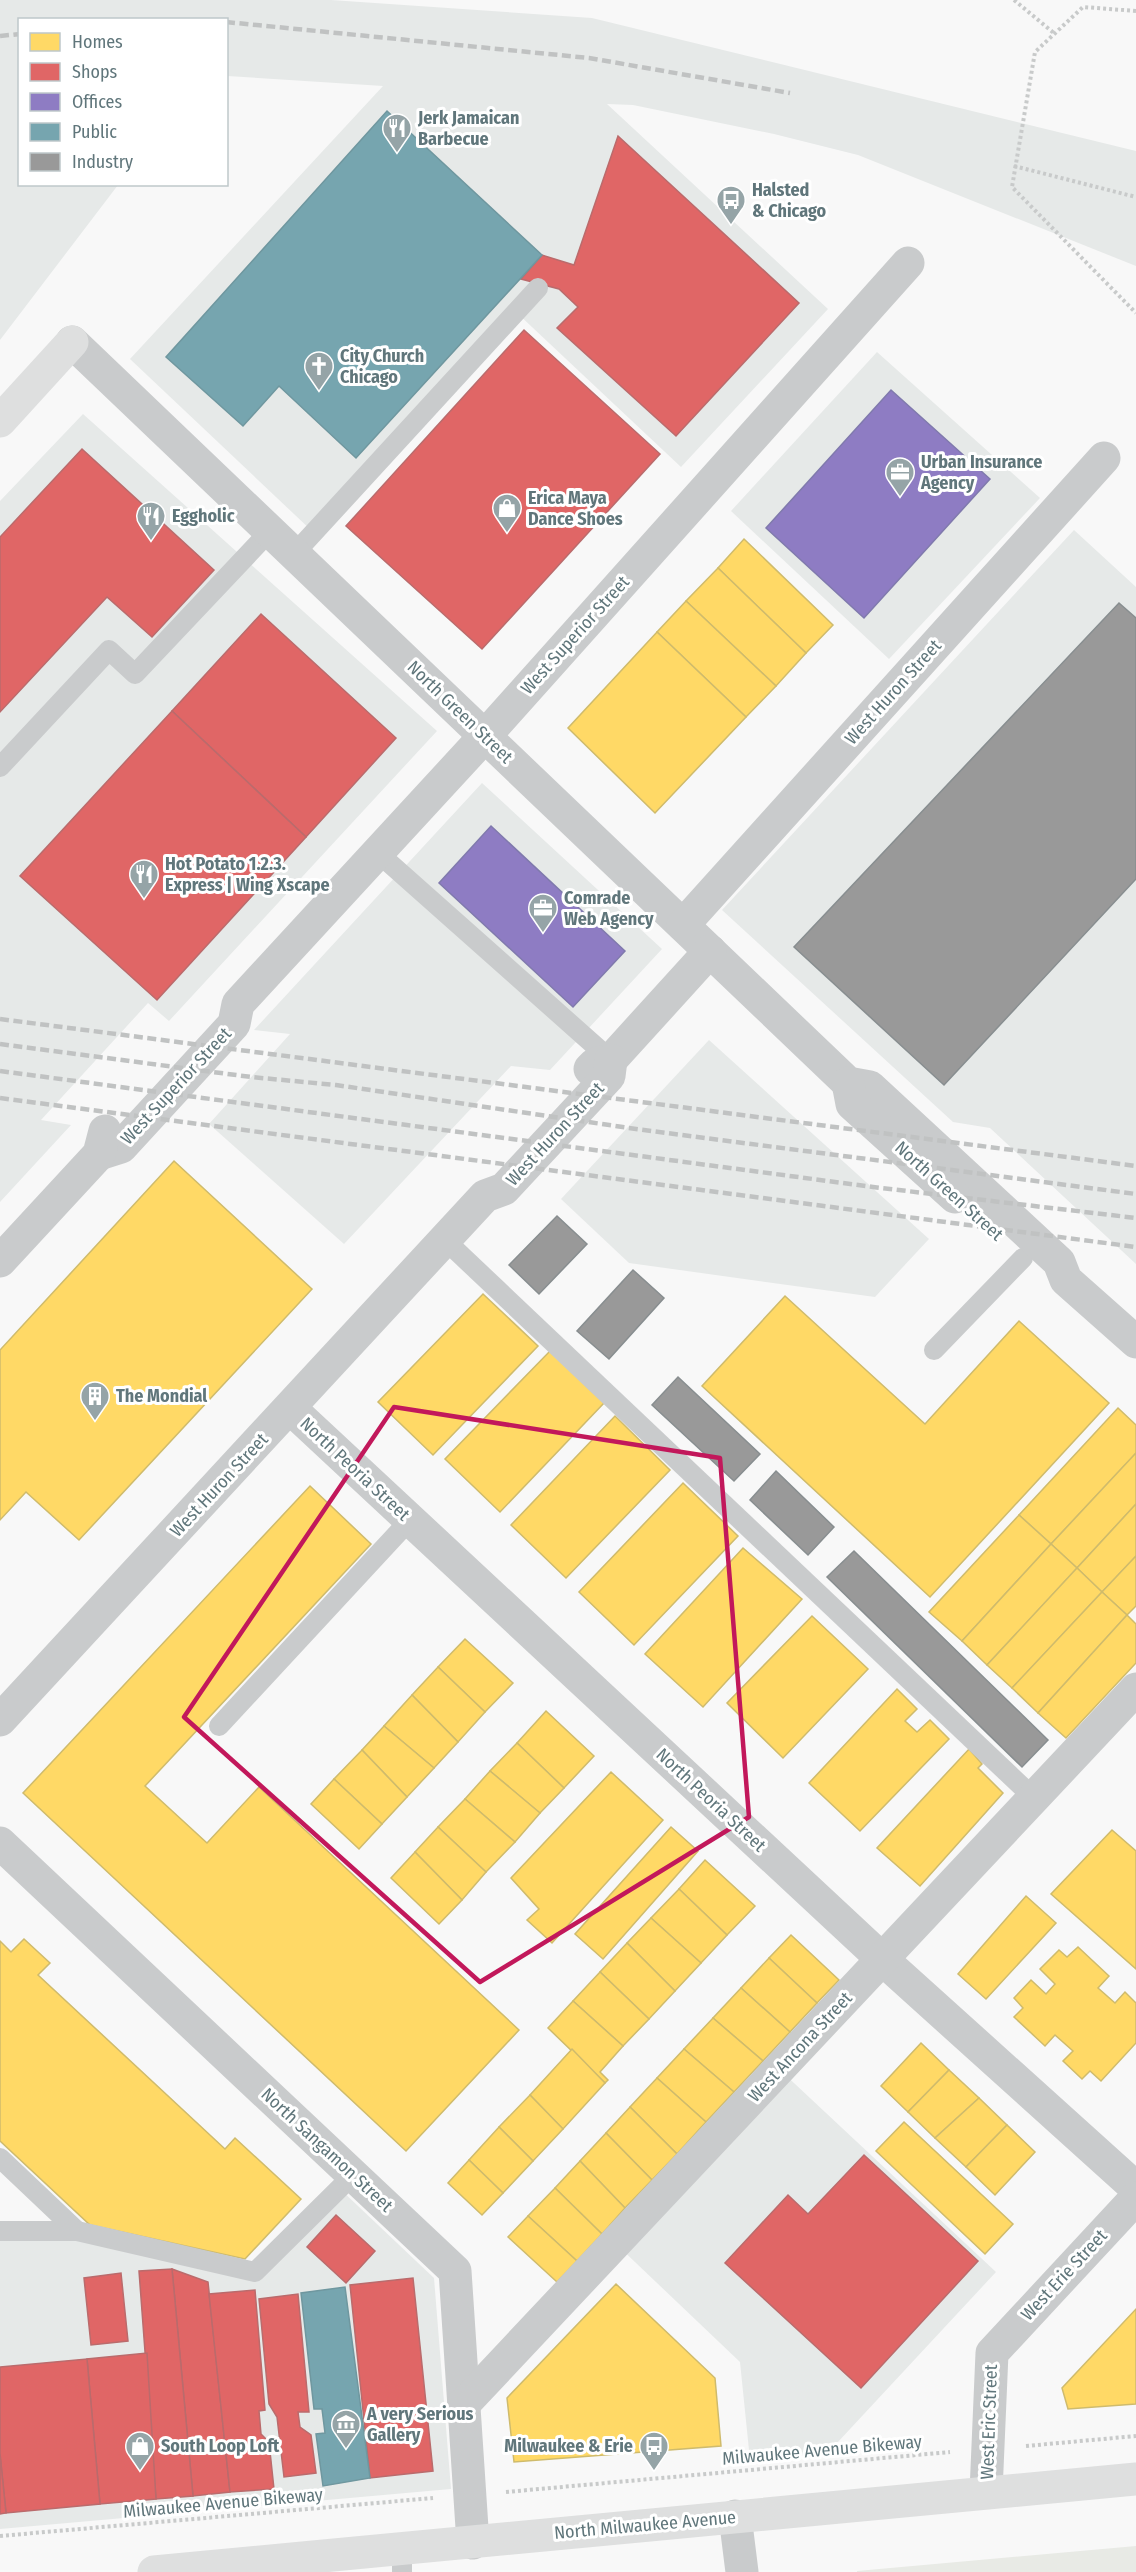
<svg xmlns="http://www.w3.org/2000/svg" width="1136" height="2572" font-family="'Fira Sans Condensed',sans-serif">
	<rect width="100%" height="100%" fill="#f8f8f8"/>
	<!-- built -->
	<g fill="#e6e9e8">
		<polygon points="0,0 331,0 592,18 1136,151 1136,266 858,155 774,134 633,105 607,104 828,309 681,467 516,312 313,532 130,359 383,86 227,76 226,20 20,20 20,184 118,185 0,340"/>
		<polygon points="877,352 1040,498 889,659 731,511"/>
		<polygon points="83,414 437,731 169,1021 148,1003 41,1120 71,1125 0,1202 0,501"/>
		<polygon points="1074,530 1136,587 1136,1264 990,1128 953,1122 722,910"/>
		<polygon points="482,783 662,949 550,1070 511,1066 344,1244 209,1124 290,1034 254,1030"/>
		<polygon points="709,1040 929,1239 875,1297 629,1263 561,1199"/>
		<polygon points="779,2069 996,2272 824,2457 750,2460 740,2362 615,2243"/>
		<polygon points="339,2188 434,2278 451,2489 0,2529 0,2231 77,2231 255,2272"/>
	</g>
	<!-- green -->
	<polygon fill="#e8eae5" points="1136,2546 1136,2572 857,2572 857,2571"/>
	<!-- homes -->
	<g fill="#ffd966" stroke="#cfbb6c" stroke-width="1.5">
		<polygon points="744,539 833,625 806,653 718,568"/>
		<polygon points="718,568 806,653 776,686 686,601"/>
		<polygon points="686,601 776,686 746,717 657,632"/>
		<polygon points="657,632 746,717 655,813 568,728"/>
		<polygon points="174,1161 312,1289 79,1540 26,1492 0,1520 0,1350"/>
		<polygon points="483,1294 538,1346 433,1455 378,1402"/>
		<polygon points="785,1296 925,1424 1019,1321 1109,1403 930,1597 702,1386"/>
		<polygon points="550,1351 604,1403 500,1512 445,1459"/>
		<polygon points="1118,1408 1136,1425 1136,1453 1051,1544 1019,1515"/>
		<polygon points="615,1416 670,1470 566,1578 511,1525"/>
		<polygon points="1136,1453 1136,1504 1077,1568 1051,1544"/>
		<polygon points="683,1483 738,1536 634,1645 579,1592"/>
		<polygon points="310,1486 371,1544 145,1786 207,1843 259,1787 519,2030 406,2151 23,1793"/>
		<polygon points="1136,1504 1136,1556 1102,1592 1077,1568"/>
		<polygon points="1019,1515 1051,1544 962,1641 929,1612"/>
		<polygon points="1051,1544 1077,1568 987,1665 962,1641"/>
		<polygon points="743,1548 802,1599 703,1707 645,1654"/>
		<polygon points="1136,1556 1136,1606 1127,1615 1102,1592"/>
		<polygon points="1077,1568 1102,1592 1012,1688 987,1665"/>
		<polygon points="1102,1592 1127,1615 1038,1713 1012,1688"/>
		<polygon points="1127,1615 1136,1624 1136,1663 1066,1738 1038,1713"/>
		<polygon points="812,1616 868,1669 783,1758 727,1703"/>
		<polygon points="465,1639 513,1683 485,1712 438,1667"/>
		<polygon points="438,1667 485,1712 458,1742 412,1695"/>
		<polygon points="897,1689 917,1709 905,1721 917,1732 930,1720 949,1739 860,1831 809,1783"/>
		<polygon points="412,1695 458,1742 434,1768 384,1726"/>
		<polygon points="546,1711 594,1756 564,1788 517,1743"/>
		<polygon points="384,1726 434,1768 407,1797 362,1750"/>
		<polygon points="517,1743 564,1788 540,1813 490,1771"/>
		<polygon points="969,1749 982,1764 978,1768 1003,1793 920,1886 877,1848"/>
		<polygon points="362,1750 407,1797 382,1824 334,1779"/>
		<polygon points="490,1771 540,1813 515,1842 465,1799"/>
		<polygon points="611,1772 663,1820 552,1943 527,1920 539,1909 511,1878"/>
		<polygon points="334,1779 382,1824 359,1849 311,1804"/>
		<polygon points="465,1799 515,1842 486,1872 438,1827"/>
		<polygon points="438,1827 486,1872 462,1900 415,1852"/>
		<polygon points="671,1827 698,1851 603,1959 575,1934"/>
		<polygon points="1112,1830 1136,1851 1136,1969 1051,1894"/>
		<polygon points="415,1852 462,1900 439,1924 391,1878"/>
		<polygon points="705,1860 755,1906 727,1935 679,1889"/>
		<polygon points="679,1889 727,1935 701,1963 651,1918"/>
		<polygon points="1026,1896 1056,1923 986,1999 958,1974"/>
		<polygon points="651,1918 701,1963 675,1991 627,1943"/>
		<polygon points="791,1935 839,1980 817,2003 769,1958"/>
		<polygon points="24,1939 50,1963 38,1975 225,2149 235,2138 301,2199 245,2259 90,2225 0,2141 0,1941 11,1952"/>
		<polygon points="627,1943 675,1991 649,2019 600,1972"/>
		<polygon points="1078,1947 1109,1976 1098,1988 1115,2003 1125,1992 1136,2003 1136,2043 1101,2081 1090,2071 1082,2079 1063,2061 1073,2051 1055,2035 1045,2046 1014,2017 1023,2008 1014,1998 1031,1980 1046,1994 1055,1984 1040,1969 1059,1950 1067,1957"/>
		<polygon points="769,1958 817,2003 790,2032 741,1988"/>
		<polygon points="600,1972 649,2019 623,2046 573,2001"/>
		<polygon points="741,1988 790,2032 763,2061 713,2018"/>
		<polygon points="573,2001 623,2046 600,2072 608,2080 605,2083 548,2028"/>
		<polygon points="713,2018 763,2061 734,2092 684,2049"/>
		<polygon points="921,2043 949,2070 908,2112 881,2086"/>
		<polygon points="572,2049 605,2083 563,2129 530,2095"/>
		<polygon points="684,2049 734,2092 706,2122 657,2078"/>
		<polygon points="949,2070 979,2098 935,2138 908,2112"/>
		<polygon points="657,2078 706,2122 677,2154 630,2107"/>
		<polygon points="530,2095 563,2129 533,2161 499,2127"/>
		<polygon points="979,2098 1007,2125 966,2167 935,2138"/>
		<polygon points="630,2107 677,2154 652,2180 606,2133"/>
		<polygon points="904,2122 1013,2224 985,2254 876,2151"/>
		<polygon points="1007,2125 1035,2152 995,2195 966,2167"/>
		<polygon points="499,2127 533,2161 503,2193 469,2160"/>
		<polygon points="606,2133 652,2180 625,2208 580,2161"/>
		<polygon points="469,2160 503,2193 482,2215 448,2183"/>
		<polygon points="580,2161 625,2208 602,2234 555,2188"/>
		<polygon points="555,2188 602,2234 577,2261 528,2216"/>
		<polygon points="528,2216 577,2261 557,2282 508,2237"/>
		<polygon points="616,2284 715,2378 721,2446 514,2462 507,2398"/>
		<polygon points="1136,2309 1136,2404 1068,2409 1062,2388"/>
	</g>
	<!-- shops -->
	<g fill="#e06666" stroke="#ba6b6c" stroke-width="1.5">
		<polygon points="618,136 799,303 676,436 557,328 578,307 559,289 521,279 542,255 574,265"/>
		<polygon points="524,330 660,454 482,649 346,526"/>
		<polygon points="82,449 214,570 152,637 107,597 0,712 0,537"/>
		<polygon points="261,614 396,738 306,837 172,711"/>
		<polygon points="172,711 306,837 157,1000 20,876"/>
		<polygon points="864,2155 978,2261 861,2388 725,2263 788,2195 808,2214"/>
		<polygon points="336,2215 375,2251 346,2283 307,2247"/>
		<polygon points="172,2269 208,2282 230,2492 193,2496"/>
		<polygon points="172,2269 193,2496 156,2499 139,2271"/>
		<polygon points="121,2273 128,2341 91,2345 84,2278"/>
		<polygon points="413,2278 433,2471 370,2478 350,2285"/>
		<polygon points="255,2290 265,2410 259,2411 261,2434 269,2442 274,2489 230,2492 209,2294"/>
		<polygon points="298,2294 309,2412 298,2412 300,2427 311,2435 316,2473 284,2477 277,2417 269,2404 259,2299"/>
		<polygon points="147,2353 156,2499 100,2504 87,2359"/>
		<polygon points="87,2359 100,2504 6,2513 0,2454 0,2367"/>
		<polygon points="0,2454 6,2513 0,2514"/>
	</g>
	<!-- offices -->
	<g fill="#8e7cc3" stroke="#807aad" stroke-width="1.5">
		<polygon points="891,390 990,479 864,618 766,528"/>
		<polygon points="491,826 625,951 573,1007 439,883"/>
	</g>
	<!-- public -->
	<g fill="#76a5af" stroke="#6f979f" stroke-width="1.5">
		<polygon points="387,111 542,255 356,458 279,386 243,426 166,357"/>
		<polygon points="345,2287 370,2478 323,2486 316,2434 325,2433 322,2409 314,2409 301,2293"/>
	</g>
	<!-- industry -->
	<g fill="#999" stroke="#888e90" stroke-width="1.5">
		<polygon points="1119,603 1136,618 1136,879 944,1085 794,947"/>
		<polygon points="557,1216 587,1244 539,1294 509,1265"/>
		<polygon points="633,1270 664,1298 609,1359 577,1331"/>
		<polygon points="678,1377 760,1454 734,1481 652,1405"/>
		<polygon points="776,1471 834,1527 808,1555 750,1500"/>
		<polygon points="854,1551 1048,1740 1022,1767 827,1577"/>
	</g>
	<g fill="none" stroke-linecap="round" stroke-linejoin="round">
		<!-- path -->
		<g stroke="#c8caca" stroke-width="4" stroke-dasharray="3 3" stroke-linecap="butt">
			<polyline points="1014,0 1055,34"/>
			<polyline points="1136,11 1083,7 1035,52 1012,187 1136,313"/>
			<polyline points="1014,166 1136,197"/>
			<polyline points="1026,2446 1136,2436"/>
			<polyline points="506,2492 950,2452"/>
			<polyline points="0,2536 433,2498"/>
		</g>
		<!-- lane -->
		<g stroke="#c9cbcc" stroke-width="20">
			<polyline points="294,554 538,288"/>
			<polyline points="0,767 109,650 135,674 270,531"/>
			<polyline points="377,852 611,1060"/>
			<polyline points="445,1240 1034,1798"/>
			<polyline points="934,1350 1023,1258"/>
			<polyline points="219,1726 409,1521"/>
			<polyline points="0,2158 77,2231"/>
			<polyline points="0,2231 77,2231 255,2272 353,2175"/>
			<polyline points="402,2550 402,2572"/>
		</g>
		<!-- street -->
		<g stroke="#c9cbcc" stroke-width="33">
			<polyline points="72,342 848,1083 870,1087 1059,1262 1066,1280 1136,1342"/>
			<polyline points="683,925 1104,458"/>
			<polyline points="590,1069 595,1064 611,1060 710,951"/>
			<polyline points="848,1083 852,1104 955,1197"/>
			<polyline points="99,1154 121,1147 234,1024 238,1004 485,736 908,263"/>
			<polyline points="0,1261 99,1154 105,1131"/>
			<polyline points="290,1408 882,1959 1136,2188"/>
			<polyline points="0,1720 485,1196 504,1189 609,1076 611,1060"/>
			<polyline points="0,1843 455,2271 473,2543"/>
			<polyline points="464,2404 1136,1689"/>
			<polyline points="986,2492 992,2353 1136,2198"/>
			<polyline points="735,2516 742,2572"/>
		</g>
		<!-- secondary -->
		<g stroke="#dedfdf" stroke-width="33">
			<polyline points="0,421 72,342"/>
			<polyline points="154,2572 1136,2479"/>
		</g>
		<!-- rail -->
		<g stroke="#c0c2c2" stroke-width="4.5" stroke-dasharray="9 4.5" stroke-linecap="butt">
			<polyline points="226,22 589,58 790,93"/>
			<polyline points="0,36 20,34"/>
			<polyline points="0,1019 1136,1166"/>
			<polyline points="0,1044 251,1077 336,1085 636,1129 1136,1194"/>
			<polyline points="0,1071 873,1187 1136,1218"/>
			<polyline points="0,1098 1136,1247"/>
		</g>
	</g>
	<!-- marked area -->
	<path fill="none" stroke="#c2185b" stroke-width="4.5" stroke-linejoin="round" d="M394,1407L720,1458L749,1817L480,1982L184,1717Z"/>
	<!-- icons -->
	<defs>
		<g id="restaurant-pin" transform="scale(1.5)"><path d="M0 17L-7.5 6A9.5 9.5 0 1 1 7.5 6Z" fill="#95a4a7" stroke="#fff"/><path d="M-5-6h1v4h1v-4h1v4h1v-4h1v5L-1.5 .5V6h-2V.5L-5-1ZM5-6V6H3V1.5H1.5Q1.5-4 5-6Z" fill="#fff"/></g>
		<g id="bus-pin" transform="scale(1.5)"><path d="M0 17L-7.5 6A9.5 9.5 0 1 1 7.5 6Z" fill="#95a4a7" stroke="#fff"/><path d="M-5-6H5V4H4V6H2V4H-2V6H-4V4H-5ZM-3.5-4V0h7V-4ZM-3.5 1.2v1.5H-2V1.2ZM2 1.2v1.5H3.5V1.2Z" fill="#fff"/></g>
		<g id="church-pin" transform="scale(1.5)"><path d="M0 17L-7.5 6A9.5 9.5 0 1 1 7.5 6Z" fill="#95a4a7" stroke="#fff"/><path d="M-1.2-6h2.4v3.5h3.3v2.4h-3.3V6h-2.4V-.1h-3.3v-2.4h3.3Z" fill="#fff"/></g>
		<g id="office-pin" transform="scale(1.5)"><path d="M0 17L-7.5 6A9.5 9.5 0 1 1 7.5 6Z" fill="#95a4a7" stroke="#fff"/><path d="M-6-3h4V-5.5h4V-3h4V5H-6ZM-1-4.5V-3h2v-1.5ZM-6 0V1H6V0Z" fill="#fff"/></g>
		<g id="shop-pin" transform="scale(1.5)"><path d="M0 17L-7.5 6A9.5 9.5 0 1 1 7.5 6Z" fill="#95a4a7" stroke="#fff"/><path d="M-5-2.5h2.3a2.7 3.5 0 0 1 5.4 0H5L5.5 6h-11ZM-1.5-2.5h3a1.5 2.3 0 0 0-3 0Z" fill="#fff"/></g>
		<g id="building-pin" transform="scale(1.5)"><path d="M0 17L-7.5 6A9.5 9.5 0 1 1 7.5 6Z" fill="#95a4a7" stroke="#fff"/><path d="M-4-6H4V6H1V3H-1V6H-4ZM-2.5-4.3h1.7v1.8h-1.7ZM.8-4.3h1.7v1.8H.8ZM-2.5-1h1.7V.8h-1.7ZM.8-1h1.7V.8H.8Z" fill="#fff"/></g>
		<g id="museum-pin" transform="scale(1.5)"><path d="M0 17L-7.5 6A9.5 9.5 0 1 1 7.5 6Z" fill="#95a4a7" stroke="#fff"/><path d="M0-6L6-3V-2H-6V-3ZM-5-1h2V3h-2ZM-1-1h2V3h-2ZM3-1h2V3H3ZM-6 4H6V6H-6Z" fill="#fff"/></g>
	</defs>
	<g fill-rule="evenodd">
		<use href="#restaurant-pin" x="397" y="128"/>
		<use href="#bus-pin" x="731" y="200"/>
		<use href="#church-pin" x="319" y="366"/>
		<use href="#office-pin" x="900" y="472"/>
		<use href="#shop-pin" x="507" y="508"/>
		<use href="#restaurant-pin" x="151" y="516"/>
		<use href="#restaurant-pin" x="144" y="874"/>
		<use href="#office-pin" x="543" y="908"/>
		<use href="#building-pin" x="95" y="1396"/>
		<use href="#museum-pin" x="346" y="2424"/>
		<use href="#shop-pin" x="140" y="2446"/>
		<use href="#bus-pin" x="654" y="2446"/>
	</g>
	<g text-anchor="middle" stroke-width="6" stroke-linejoin="round" paint-order="stroke">
		<!-- poi labels -->
		<g font-size="18" font-weight="bold" fill="#60767b" stroke="#fff" text-anchor="start">
			<text x="418" y="124">Jerk Jamaican<tspan x="418" dy="21">Barbecue</tspan></text>
			<text x="752" y="196">Halsted<tspan x="752" dy="21">&amp; Chicago</tspan></text>
			<text x="340" y="362">City Church<tspan x="340" dy="21">Chicago</tspan></text>
			<text x="921" y="468">Urban Insurance<tspan x="921" dy="21">Agency</tspan></text>
			<text x="528" y="504">Erica Maya<tspan x="528" dy="21">Dance Shoes</tspan></text>
			<text x="172" y="522">Eggholic</text>
			<text x="165" y="870">Hot Potato 1.2.3.<tspan x="165" dy="21">Express | Wing Xscape</tspan></text>
			<text x="564" y="904">Comrade<tspan x="564" dy="21">Web Agency</tspan></text>
			<text x="116" y="1402">The Mondial</text>
			<text x="367" y="2420">A very Serious<tspan x="367" dy="21">Gallery</tspan></text>
			<text x="161" y="2452">South Loop Loft</text>
			<text x="633" y="2452" text-anchor="end">Milwaukee &amp; Erie</text>
		</g>
		<!-- street labels -->
		<g font-size="18" fill="#60767b" stroke="#fff">
			<text transform="translate(575 635) rotate(-48)" y="6">West Superior Street</text>
			<text transform="translate(893 692) rotate(-48)" y="6">West Huron Street</text>
			<text transform="translate(460 712) rotate(44)" y="6">North Green Street</text>
			<text transform="translate(176 1086) rotate(-47)" y="6">West Superior Street</text>
			<text transform="translate(555 1134) rotate(-47)" y="6">West Huron Street</text>
			<text transform="translate(949 1191) rotate(42)" y="6">North Green Street</text>
			<text transform="translate(355 1469) rotate(43)" y="6">North Peoria Street</text>
			<text transform="translate(219 1485) rotate(-47)" y="6">West Huron Street</text>
			<text transform="translate(711 1800) rotate(43)" y="6">North Peoria Street</text>
			<text transform="translate(800 2047) rotate(-47)" y="6">West Ancona Street</text>
			<text transform="translate(327 2150) rotate(43)" y="6">North Sangamon Street</text>
			<text transform="translate(1064 2275) rotate(-47)" y="6">West Erie Street</text>
			<text transform="translate(989 2422) rotate(-88)" y="6">West Eric Street</text>
			<text transform="translate(822 2450) rotate(-5)" y="6">Milwaukee Avenue Bikeway</text>
			<text transform="translate(223 2503) rotate(-5)" y="6">Milwaukee Avenue Bikeway</text>
			<text transform="translate(645 2525) rotate(-5)" y="6">North Milwaukee Avenue</text>
		</g>
	</g>
	<!-- legend -->
	<rect x="18" y="18" width="210" height="168" fill="#ffffff" stroke="#bfc8ca" stroke-width="1.5"/>
	<rect x="30" y="33" width="30" height="18" fill="#ffd966" stroke="#bfc8ca" stroke-width="1.5"/>
	<text x="72" y="48" font-size="18" fill="#60767b">Homes</text>
	<rect x="30" y="63" width="30" height="18" fill="#e06666" stroke="#bfc8ca" stroke-width="1.5"/>
	<text x="72" y="78" font-size="18" fill="#60767b">Shops</text>
	<rect x="30" y="93" width="30" height="18" fill="#8e7cc3" stroke="#bfc8ca" stroke-width="1.5"/>
	<text x="72" y="108" font-size="18" fill="#60767b">Offices</text>
	<rect x="30" y="123" width="30" height="18" fill="#76a5af" stroke="#bfc8ca" stroke-width="1.5"/>
	<text x="72" y="138" font-size="18" fill="#60767b">Public</text>
	<rect x="30" y="153" width="30" height="18" fill="#999999" stroke="#bfc8ca" stroke-width="1.5"/>
	<text x="72" y="168" font-size="18" fill="#60767b">Industry</text>
</svg>
